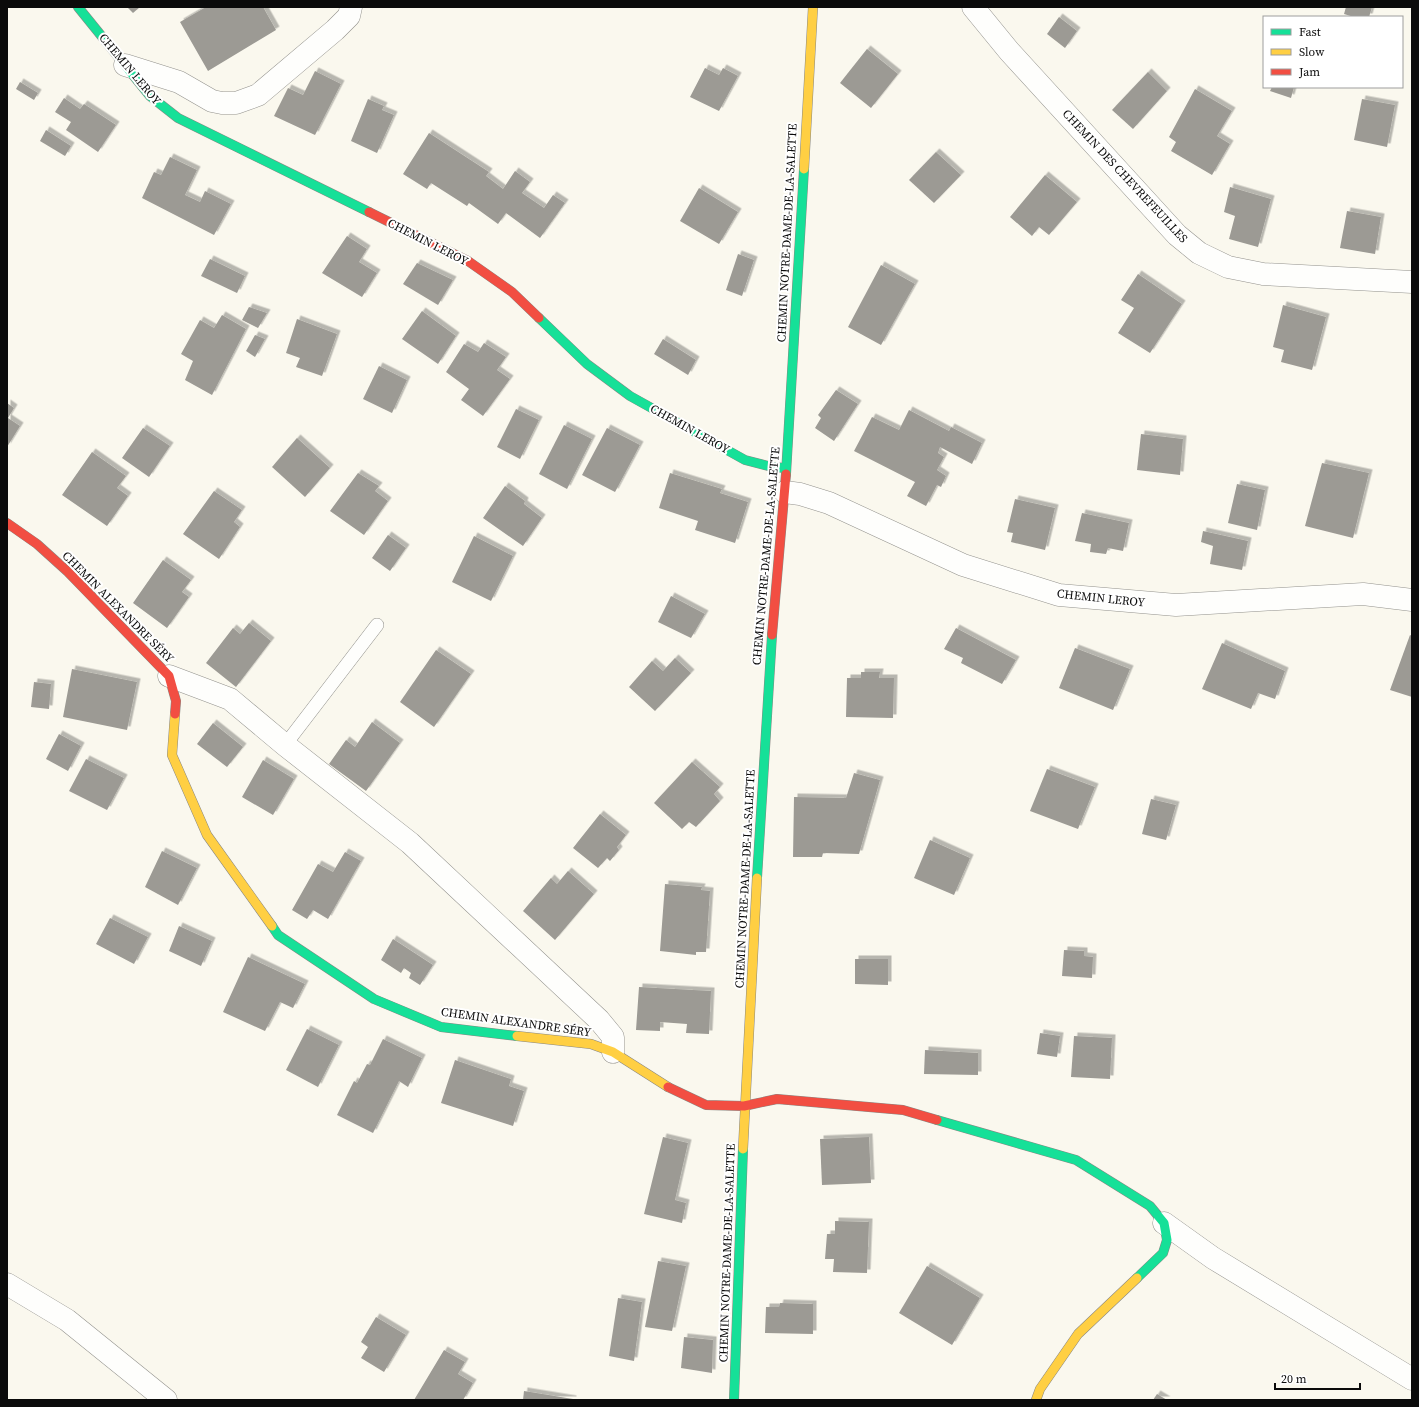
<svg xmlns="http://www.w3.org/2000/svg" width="1419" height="1407" font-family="'Source Serif 4',serif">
	<defs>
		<filter id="shadow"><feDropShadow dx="3.5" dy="-3.5" stdDeviation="0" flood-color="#0004"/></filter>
	</defs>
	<rect width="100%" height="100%" fill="#faf8ee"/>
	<!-- building -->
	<g fill="#9c9a94" filter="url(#shadow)">
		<polygon points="127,7 140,7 133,13"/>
		<polygon points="206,7 217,8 263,7 276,30 208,71 180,22"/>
		<polygon points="1346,7 1372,7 1369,17 1354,17 1344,14"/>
		<polygon points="1059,17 1077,31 1065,48 1047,34"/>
		<polygon points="867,49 898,74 871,108 840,83"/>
		<polygon points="705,68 719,75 723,68 738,76 719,111 690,97"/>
		<polygon points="315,71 341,84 315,135 274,116 288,88 303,95"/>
		<polygon points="1148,72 1167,91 1133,129 1112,110"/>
		<polygon points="20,82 38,93 34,100 16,89"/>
		<polygon points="1272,87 1294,87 1291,98 1270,91"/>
		<polygon points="1195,89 1232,111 1217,136 1230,144 1212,175 1171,151 1176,142 1169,137"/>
		<polygon points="64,98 80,109 84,104 116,125 98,152 66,130 71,122 55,112"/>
		<polygon points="368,99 384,106 382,110 394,115 377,153 351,141"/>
		<polygon points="1362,99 1395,105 1387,147 1354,140"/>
		<polygon points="46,130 71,146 65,156 40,141"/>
		<polygon points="429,133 489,172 486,176 503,189 515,171 530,182 522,193 544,208 553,195 565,203 540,238 506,213 498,224 469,203 467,206 431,183 427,189 403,174"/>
		<polygon points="936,152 961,175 934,203 909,180"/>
		<polygon points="170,157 197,170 185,195 200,202 205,191 231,204 214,235 142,198 154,172 161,175"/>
		<polygon points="1045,175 1077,202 1049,235 1039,227 1032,236 1010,217"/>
		<polygon points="1230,187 1271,199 1258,247 1229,239 1235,216 1224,212"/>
		<polygon points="699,188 738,212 719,244 680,221"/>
		<polygon points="1347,211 1381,217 1375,254 1340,248"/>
		<polygon points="347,236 367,249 359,262 377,273 362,297 322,273"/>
		<polygon points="738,254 754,260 742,296 726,290"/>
		<polygon points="210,259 245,276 237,293 201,276"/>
		<polygon points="417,263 453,280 438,305 403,284"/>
		<polygon points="881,265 915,284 881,345 848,327"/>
		<polygon points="1138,274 1182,304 1150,353 1118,333 1134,308 1121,300"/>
		<polygon points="1283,305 1326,317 1312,370 1281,362 1284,350 1273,347"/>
		<polygon points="249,307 267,313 258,328 242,320"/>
		<polygon points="422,311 456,336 438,364 402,339"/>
		<polygon points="222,315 246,329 212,395 185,380 193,361 181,354 200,320 214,328"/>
		<polygon points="297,319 337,334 322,376 296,367 300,358 286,353"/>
		<polygon points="255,335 265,339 255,357 246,351"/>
		<polygon points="663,339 696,360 688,375 654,354"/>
		<polygon points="484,343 506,357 497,370 510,379 483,416 461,400 469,389 446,372 464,344 478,352"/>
		<polygon points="379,366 407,380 392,413 363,399"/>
		<polygon points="836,390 858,404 834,441 815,428 821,418 818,415"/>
		<polygon points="7,403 14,408 8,418 20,426 7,447"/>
		<polygon points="516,409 539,420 520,459 497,447"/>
		<polygon points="909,410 949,431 951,427 982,443 972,464 940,447 938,453 944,457 937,470 946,476 941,487 937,485 926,506 907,496 915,482 854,451 872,417 899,430"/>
		<polygon points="564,425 592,439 567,489 539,474"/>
		<polygon points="143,428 170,446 149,477 122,458"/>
		<polygon points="607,428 640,445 615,492 582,475"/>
		<polygon points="1141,434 1183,439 1180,475 1137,470"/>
		<polygon points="297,438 330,468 305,497 272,467"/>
		<polygon points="92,452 126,476 117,488 128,496 107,526 62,495"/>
		<polygon points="1322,463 1369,473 1353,538 1305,526"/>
		<polygon points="358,473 379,486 375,491 388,501 364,535 330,511"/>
		<polygon points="670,473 722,489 720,493 748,502 735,543 695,530 698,521 659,508"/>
		<polygon points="1237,484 1265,490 1257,530 1228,523"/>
		<polygon points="505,486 525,501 524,504 542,518 523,546 483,518"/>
		<polygon points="214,491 242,510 234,522 240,527 219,559 183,534"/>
		<polygon points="1015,499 1055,508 1045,550 1011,542 1013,533 1007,532"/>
		<polygon points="1082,513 1129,523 1123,551 1108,548 1106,554 1090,552 1091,544 1075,541"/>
		<polygon points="1203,531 1248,541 1242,570 1210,564 1213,546 1201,542"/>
		<polygon points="388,535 406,548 390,571 372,558"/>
		<polygon points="474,536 513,556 491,601 452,582"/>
		<polygon points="163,560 191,580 182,592 189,597 167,628 133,603"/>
		<polygon points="671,596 705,614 691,638 658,622"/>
		<polygon points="249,623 271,641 236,687 206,663 233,628 240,634"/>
		<polygon points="956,628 1016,660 1002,684 961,663 963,658 944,649"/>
		<polygon points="1410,635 1412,636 1412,697 1390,690"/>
		<polygon points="1222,643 1285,671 1275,699 1258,693 1251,709 1202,689"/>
		<polygon points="1075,648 1130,669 1113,710 1059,688"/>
		<polygon points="436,650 471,674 434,727 400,702"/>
		<polygon points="675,658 691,673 655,711 629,687 652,661 663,671"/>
		<polygon points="72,669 137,682 127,730 63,717"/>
		<polygon points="861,672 880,672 879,678 894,678 893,718 846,717 847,678 861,678"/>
		<polygon points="34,682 51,684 49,709 31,707"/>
		<polygon points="372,722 400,743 366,791 329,764 346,740 355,747"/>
		<polygon points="213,723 243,747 227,767 197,744"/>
		<polygon points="59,734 81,746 68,771 46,759"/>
		<polygon points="86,759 124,778 107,810 69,791"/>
		<polygon points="263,760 294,779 273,815 242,797"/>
		<polygon points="692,762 720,787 714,794 720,801 696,827 689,822 682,829 654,803"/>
		<polygon points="1047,769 1095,787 1078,829 1030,811"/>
		<polygon points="854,773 880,780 859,854 823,853 822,857 793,857 794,797 846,798"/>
		<polygon points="1151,799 1176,805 1166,840 1142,834"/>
		<polygon points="600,814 626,835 617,847 619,850 610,861 607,858 598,868 573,848"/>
		<polygon points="930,840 970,858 954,895 914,878"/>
		<polygon points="162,851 197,868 178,905 145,887"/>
		<polygon points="345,852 361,861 328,919 313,910 307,919 292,910 318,864 333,872"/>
		<polygon points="568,871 594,894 555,940 523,911 551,878 557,884"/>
		<polygon points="665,884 702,887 701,890 710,891 706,952 696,952 696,955 660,951"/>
		<polygon points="110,918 148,937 134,964 96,944"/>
		<polygon points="179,926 212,941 201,966 169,951"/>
		<polygon points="393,939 433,965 420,985 409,978 411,973 404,968 401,973 381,960"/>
		<polygon points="1064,950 1084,951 1084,956 1093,957 1092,978 1062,976"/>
		<polygon points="248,957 305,984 293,1008 280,1002 265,1031 223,1012"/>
		<polygon points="855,959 888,959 888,985 855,984"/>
		<polygon points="639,987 711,991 709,1034 686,1033 687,1024 660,1022 660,1031 636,1030"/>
		<polygon points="307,1029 339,1045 318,1087 286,1070"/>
		<polygon points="1040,1033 1060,1036 1057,1057 1037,1054"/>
		<polygon points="1074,1036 1112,1038 1110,1079 1071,1077"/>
		<polygon points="383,1039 422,1058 408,1087 399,1081 373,1133 337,1115 354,1081 357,1083 367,1064 370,1065"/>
		<polygon points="925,1050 978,1053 978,1075 924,1074"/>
		<polygon points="455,1060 511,1079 509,1086 524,1091 513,1126 441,1103"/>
		<polygon points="663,1137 688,1143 675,1200 686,1203 682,1223 644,1214"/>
		<polygon points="869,1137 871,1183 822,1185 820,1139"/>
		<polygon points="835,1221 869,1222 867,1273 833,1272 834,1259 825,1259 827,1234 835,1234"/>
		<polygon points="658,1261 686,1266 672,1331 645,1327"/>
		<polygon points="927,1266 980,1298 952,1345 899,1313"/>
		<polygon points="618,1298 642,1302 634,1361 609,1356"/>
		<polygon points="780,1303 813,1304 813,1334 765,1333 766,1307 779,1307"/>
		<polygon points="376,1317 406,1335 384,1372 361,1358 368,1347 361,1342"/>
		<polygon points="684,1337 713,1340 712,1373 681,1368"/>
		<polygon points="444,1350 465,1362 458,1374 473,1383 463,1400 414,1400"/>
		<polygon points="524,1391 573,1399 573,1400 523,1400"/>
		<polygon points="1157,1394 1167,1400 1153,1400"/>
	</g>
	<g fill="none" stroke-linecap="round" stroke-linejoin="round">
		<!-- lane casing -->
		<g stroke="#93928d" stroke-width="14">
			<polyline id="lane" points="285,745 377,625"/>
		</g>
		<!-- street casing -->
		<g stroke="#93928d" stroke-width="23">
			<g id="street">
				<polyline points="973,7 1009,51 1177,235 1199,253 1228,267 1263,274 1412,282"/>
				<polyline points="125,65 179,82 212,101 222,103 236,103 258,95 335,30 349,16 351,7"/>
				<polyline points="785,492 800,494 829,503 963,565 1059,595 1176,605 1363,594 1412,600"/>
				<polyline points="169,676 230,699 285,745 410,843 599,1020 613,1037 613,1052"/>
				<polyline points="1164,1223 1213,1258 1412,1379"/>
				<polyline points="7,1284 67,1320 166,1400"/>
			</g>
		</g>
		<!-- fast casing -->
		<g stroke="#898884" stroke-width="10">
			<g id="fast">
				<polyline points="78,7 150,96 178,118 369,212"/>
				<polyline points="539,318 587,364 630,396 745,460 772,467 786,468"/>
				<polyline points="786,474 804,169"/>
				<polyline points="757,878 772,635"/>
				<polyline points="272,926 278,935 374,999 441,1027 517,1036"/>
				<polyline points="937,1120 1076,1160 1150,1206 1164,1223 1167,1240 1163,1253 1137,1278"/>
				<polyline points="734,1400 743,1149"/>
			</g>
		</g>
		<!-- slow casing -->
		<g stroke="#898884" stroke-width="10">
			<g id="slow">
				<polyline points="804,169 813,7"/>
				<polyline points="175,714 172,755 207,835 272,926"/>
				<polyline points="517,1036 591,1044 613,1052 668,1087"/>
				<polyline points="743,1149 757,878"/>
				<polyline points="1036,1400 1040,1389 1078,1334 1137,1278"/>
			</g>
		</g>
		<!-- jam casing -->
		<g stroke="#898884" stroke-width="10">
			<g id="jam">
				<polyline points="369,212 468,261 512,292 539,318"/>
				<polyline points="7,523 37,544 68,572 169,676 176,701 175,714"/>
				<polyline points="772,635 786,474"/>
				<polyline points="668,1087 706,1105 744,1106 777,1099 903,1110 937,1120"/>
			</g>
		</g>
		<!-- lane -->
		<use href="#lane" stroke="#fefefc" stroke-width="13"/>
		<!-- street -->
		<use href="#street" stroke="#fefefc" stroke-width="22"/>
		<!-- fast -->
		<use href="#fast" stroke="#16e098" stroke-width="9"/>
		<!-- slow -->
		<use href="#slow" stroke="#ffcf43" stroke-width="9"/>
		<!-- jam -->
		<use href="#jam" stroke="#f24e42" stroke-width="9"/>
	</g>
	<g text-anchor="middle" stroke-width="4" stroke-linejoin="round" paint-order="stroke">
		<!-- street labels -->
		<g font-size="12" fill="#0b0b0b" stroke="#fff">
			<text transform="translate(130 69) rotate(50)" y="4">CHEMIN LEROY</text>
			<text transform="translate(1125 176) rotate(47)" y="4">CHEMIN DES CHEVREFEUILLES</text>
			<text transform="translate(787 233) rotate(-87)" y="4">CHEMIN NOTRE-DAME-DE-LA-SALETTE</text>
			<text transform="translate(428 242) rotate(27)" y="4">CHEMIN LEROY</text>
			<text transform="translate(690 429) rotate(29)" y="4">CHEMIN LEROY</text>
			<text transform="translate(766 556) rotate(-85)" y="4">CHEMIN NOTRE-DAME-DE-LA-SALETTE</text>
			<text transform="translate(1101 598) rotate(6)" y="4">CHEMIN LEROY</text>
			<text transform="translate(118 607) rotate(45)" y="4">CHEMIN ALEXANDRE SÉRY</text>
			<text transform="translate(745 879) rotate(-87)" y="4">CHEMIN NOTRE-DAME-DE-LA-SALETTE</text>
			<text transform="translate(516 1022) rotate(8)" y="4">CHEMIN ALEXANDRE SÉRY</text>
			<text transform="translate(727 1253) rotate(-88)" y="4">CHEMIN NOTRE-DAME-DE-LA-SALETTE</text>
		</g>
	</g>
	<!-- border -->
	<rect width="1419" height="1407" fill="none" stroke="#0b0b0b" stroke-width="16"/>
	<!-- legend -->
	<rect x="1263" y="16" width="140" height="72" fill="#ffffff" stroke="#9d9d9d"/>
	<rect x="1271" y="29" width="20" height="6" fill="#16e098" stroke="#9d9d9d"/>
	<text x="1299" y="36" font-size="12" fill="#0b0b0b">Fast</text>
	<rect x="1271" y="49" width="20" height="6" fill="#ffcf43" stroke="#9d9d9d"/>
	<text x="1299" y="56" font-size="12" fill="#0b0b0b">Slow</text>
	<rect x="1271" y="69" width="20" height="6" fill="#f24e42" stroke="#9d9d9d"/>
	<text x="1299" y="76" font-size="12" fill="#0b0b0b">Jam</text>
	<!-- scale -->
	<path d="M1275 1383v6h85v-6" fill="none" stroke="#0b0b0b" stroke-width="2"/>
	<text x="1281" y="1383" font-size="12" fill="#0b0b0b" stroke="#ffffff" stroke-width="3" paint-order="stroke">20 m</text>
</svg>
